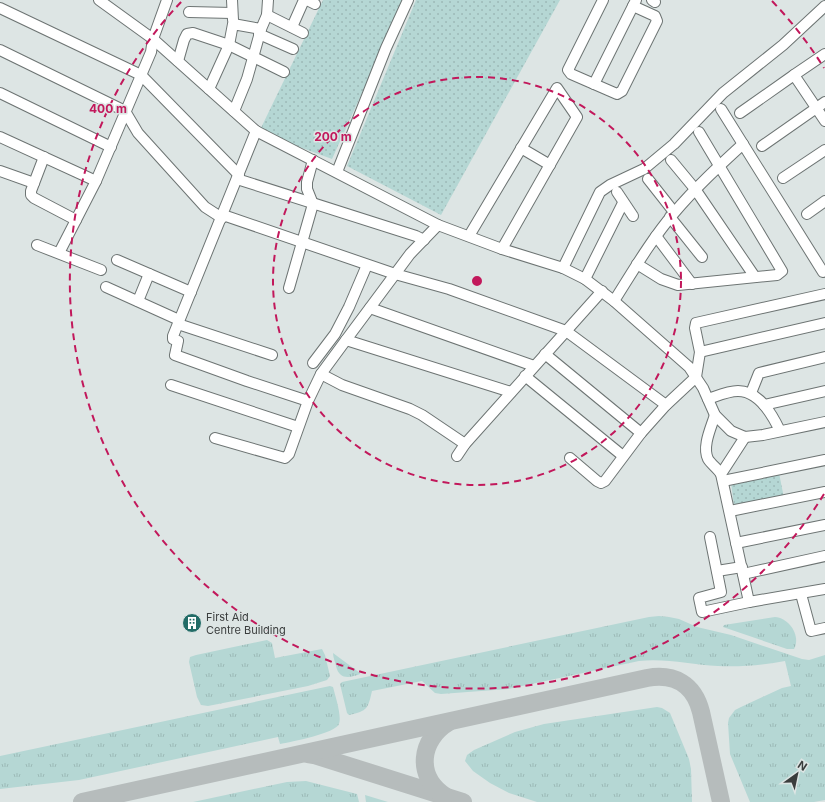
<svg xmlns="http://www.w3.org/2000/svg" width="825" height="802" font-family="Inter,sans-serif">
	<defs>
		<pattern id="grass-tufts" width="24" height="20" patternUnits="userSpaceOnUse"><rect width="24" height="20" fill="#b5d7d4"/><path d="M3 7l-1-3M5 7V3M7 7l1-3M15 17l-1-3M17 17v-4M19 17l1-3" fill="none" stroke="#9cb9b7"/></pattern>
		<pattern id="park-dots" width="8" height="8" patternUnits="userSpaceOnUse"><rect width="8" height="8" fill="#b5d7d4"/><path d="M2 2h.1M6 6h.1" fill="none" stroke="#9cb9b7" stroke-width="1.8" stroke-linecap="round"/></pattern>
	</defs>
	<rect width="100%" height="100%" fill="#dde5e4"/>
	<!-- grass -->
	<g fill="url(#grass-tufts)">
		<path d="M659,616L669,617L679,619L697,627L731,635L802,659L809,660L825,655V800L814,802H750L730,754L728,723L729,718L735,710L741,707L782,688L791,686L785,661C763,665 741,667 718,666C692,665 666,658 639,661L508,689L441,694L435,693L422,681L372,691C368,708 368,711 349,715L347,713L340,684L342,682L649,617Z"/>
		<path d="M775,617C790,618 801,637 794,649H787L723,627L724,625Z"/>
		<polygon points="267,640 272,643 275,658 322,649 325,655 330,676 327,680 308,686 208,706 201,705 197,697 189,662 190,657 196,655"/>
		<path d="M333,653L360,673V674C350,678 339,680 336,666C335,662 333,657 333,653Z"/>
		<path d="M330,686L333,687C335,695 342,716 339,724C336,733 291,742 280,744L278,737L79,780L0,789V756Z"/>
		<polygon points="657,707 662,708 670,713 689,759 691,769 692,802 537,802 509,793 490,783 473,771 465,761 467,755 474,750 515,732 544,724"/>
		<polygon points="306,781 357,794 359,802 193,802 287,782"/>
		<polygon points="365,795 388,802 366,802"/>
	</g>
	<!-- park -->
	<g fill="url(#park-dots)">
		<polygon points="323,0 404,0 332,159 259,132"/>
		<polygon points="416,0 560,0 441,215 347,166"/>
		<polygon points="779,473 784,498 734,506 731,482"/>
	</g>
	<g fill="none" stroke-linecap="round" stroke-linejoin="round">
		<!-- taxiway -->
		<g stroke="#b6bcbc" stroke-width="18">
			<polyline points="308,754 314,755 463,802"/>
			<path d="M445,796C415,776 420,739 449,722"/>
			<path d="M82,802L647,678C674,673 694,684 701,712L721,802"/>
		</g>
		<!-- minor casing -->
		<g stroke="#6d7473" stroke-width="12">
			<g id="minor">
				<polyline points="99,0 153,39 256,131 438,225 502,249 563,268 585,279 614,301 689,367 703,388 715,415 731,431 745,437 763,435 825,422"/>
				<polyline points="232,0 233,20"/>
				<polyline points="307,0 315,4"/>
				<polyline points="603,0 568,70 571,74 617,94 622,91 657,21 655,16 633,6"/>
				<polyline points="652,0 655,2"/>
				<polyline points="0,8 141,75 239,175"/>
				<polyline points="189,12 232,13"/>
				<polyline points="267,15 303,33"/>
				<polyline points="292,27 304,0"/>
				<polyline points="259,34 293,49"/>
				<polyline points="0,50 125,111 138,133 205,207 222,218"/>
				<polyline points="178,61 184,40 187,34 193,33 229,45 284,72"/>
				<polyline points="794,75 825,54"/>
				<polyline points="594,84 636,0"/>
				<polyline points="209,89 229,45 233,24 261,29 267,15 268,0"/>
				<polyline points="0,93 111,147"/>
				<polyline points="721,109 823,272"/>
				<polyline points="234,111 247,79 261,29"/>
				<polyline points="740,113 794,75 825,121"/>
				<polyline points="0,137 96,181"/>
				<polyline points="762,146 825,102"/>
				<polyline points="521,148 550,165"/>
				<polyline points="44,157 31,191 31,195 34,198 76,220"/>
				<polyline points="671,160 695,189 755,277"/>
				<polyline points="0,171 34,183"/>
				<polyline points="337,172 386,48 408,0"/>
				<polyline points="783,178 825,150"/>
				<polyline points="237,179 416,236 424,240"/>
				<polyline points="648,179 674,212"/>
				<polyline points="617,192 633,216"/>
				<polyline points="807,214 825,201"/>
				<polyline points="223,215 395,274 449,289 566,331 666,405"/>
				<polyline points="670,217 702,257"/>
				<polyline points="469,236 557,88 577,117 502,249"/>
				<polyline points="656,236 692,284"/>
				<polyline points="37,245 101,270"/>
				<polyline points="59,253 96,181 151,52 153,39 167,0"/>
				<polyline points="117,260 191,292"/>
				<polyline points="637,264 661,279 678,285 777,275 782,271 699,132"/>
				<polyline points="563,268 600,192 610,185 644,169 674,144 723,93 783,45 825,6"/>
				<polyline points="585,279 623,203"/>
				<polyline points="106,287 179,320"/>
				<polyline points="289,288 313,204 307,189 307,182 313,160"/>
				<polyline points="138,301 149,274"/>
				<path d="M614,301C633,271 651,240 674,213C695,188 719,166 743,144"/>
				<polyline points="370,308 534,366"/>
				<polyline points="178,324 272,355"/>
				<polyline points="346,340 511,392"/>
				<polyline points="700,352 825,323"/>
				<polyline points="545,354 641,433"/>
				<polyline points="313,363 335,334 349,307 367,265"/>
				<polyline points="321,374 342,385 410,409 422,415 465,444"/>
				<polyline points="525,376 623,456"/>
				<polyline points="171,385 298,427"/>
				<polyline points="751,393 759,373 825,357"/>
				<path d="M708,399C717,396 728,391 738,391C759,391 772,414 780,431"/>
				<polyline points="308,401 321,374 346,340 410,254 438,225"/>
				<polyline points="764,405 825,391"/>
				<path d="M715,415C711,428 702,446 708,459C711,464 718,469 721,474"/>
				<polyline points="745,437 721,474 749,602 825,589"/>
				<polyline points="215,438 285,458 289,454 308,401 247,381 175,355 178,341 173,339 173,336 256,131"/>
				<polyline points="457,456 465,444 602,291"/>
				<polyline points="570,458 597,481 601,483 605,481 641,433 666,405 696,377 700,352 695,328 696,323 825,294"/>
				<polyline points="723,481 825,460"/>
				<polyline points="730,511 825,492"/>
				<polyline points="710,537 721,592 699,598 702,612 749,602"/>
				<polyline points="736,543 825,525"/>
				<polyline points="717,571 742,567"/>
				<polyline points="743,574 825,556"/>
				<polyline points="801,594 811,631 825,628"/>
			</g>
		</g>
		<!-- minor -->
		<use href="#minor" stroke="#fff" stroke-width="10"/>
	</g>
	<!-- distance rings -->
	<g fill="none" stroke="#c2185b" stroke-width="2" stroke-dasharray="7 5">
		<circle cx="477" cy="281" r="204"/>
		<path d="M824 494A407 407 0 1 1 182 1M772 1A407 407 0 0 1 824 68"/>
	</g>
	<!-- icons -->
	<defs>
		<g id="building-disc" transform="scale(1)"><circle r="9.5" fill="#226c67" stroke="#dde5e4"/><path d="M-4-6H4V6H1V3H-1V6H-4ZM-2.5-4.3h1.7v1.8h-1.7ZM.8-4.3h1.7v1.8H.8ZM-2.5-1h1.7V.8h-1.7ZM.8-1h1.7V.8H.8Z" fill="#fff"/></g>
	</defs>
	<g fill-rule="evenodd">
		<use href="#building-disc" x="192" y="623"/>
	</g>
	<g text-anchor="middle" stroke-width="3" stroke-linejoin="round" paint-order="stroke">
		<!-- poi labels -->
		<g font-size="11" fill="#3a3d3d" stroke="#dde5e4" text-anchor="start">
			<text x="206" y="621">First Aid<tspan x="206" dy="13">Centre Building</tspan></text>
		</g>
	</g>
	<circle cx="477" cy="281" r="6" fill="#c2185b" stroke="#dde5e4" stroke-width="2"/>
	<g font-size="12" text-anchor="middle" font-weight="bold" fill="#c2185b" stroke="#dde5e4" stroke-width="3" stroke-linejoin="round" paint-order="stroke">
		<text x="108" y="113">400 m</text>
		<text x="333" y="141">200 m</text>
	</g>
	<!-- north arrow -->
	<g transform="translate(797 774) rotate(33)" stroke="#dde5e4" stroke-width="3" paint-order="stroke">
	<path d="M0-3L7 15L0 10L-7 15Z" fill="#3a3d3d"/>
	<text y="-6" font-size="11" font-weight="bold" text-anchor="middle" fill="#3a3d3d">N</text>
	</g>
</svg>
